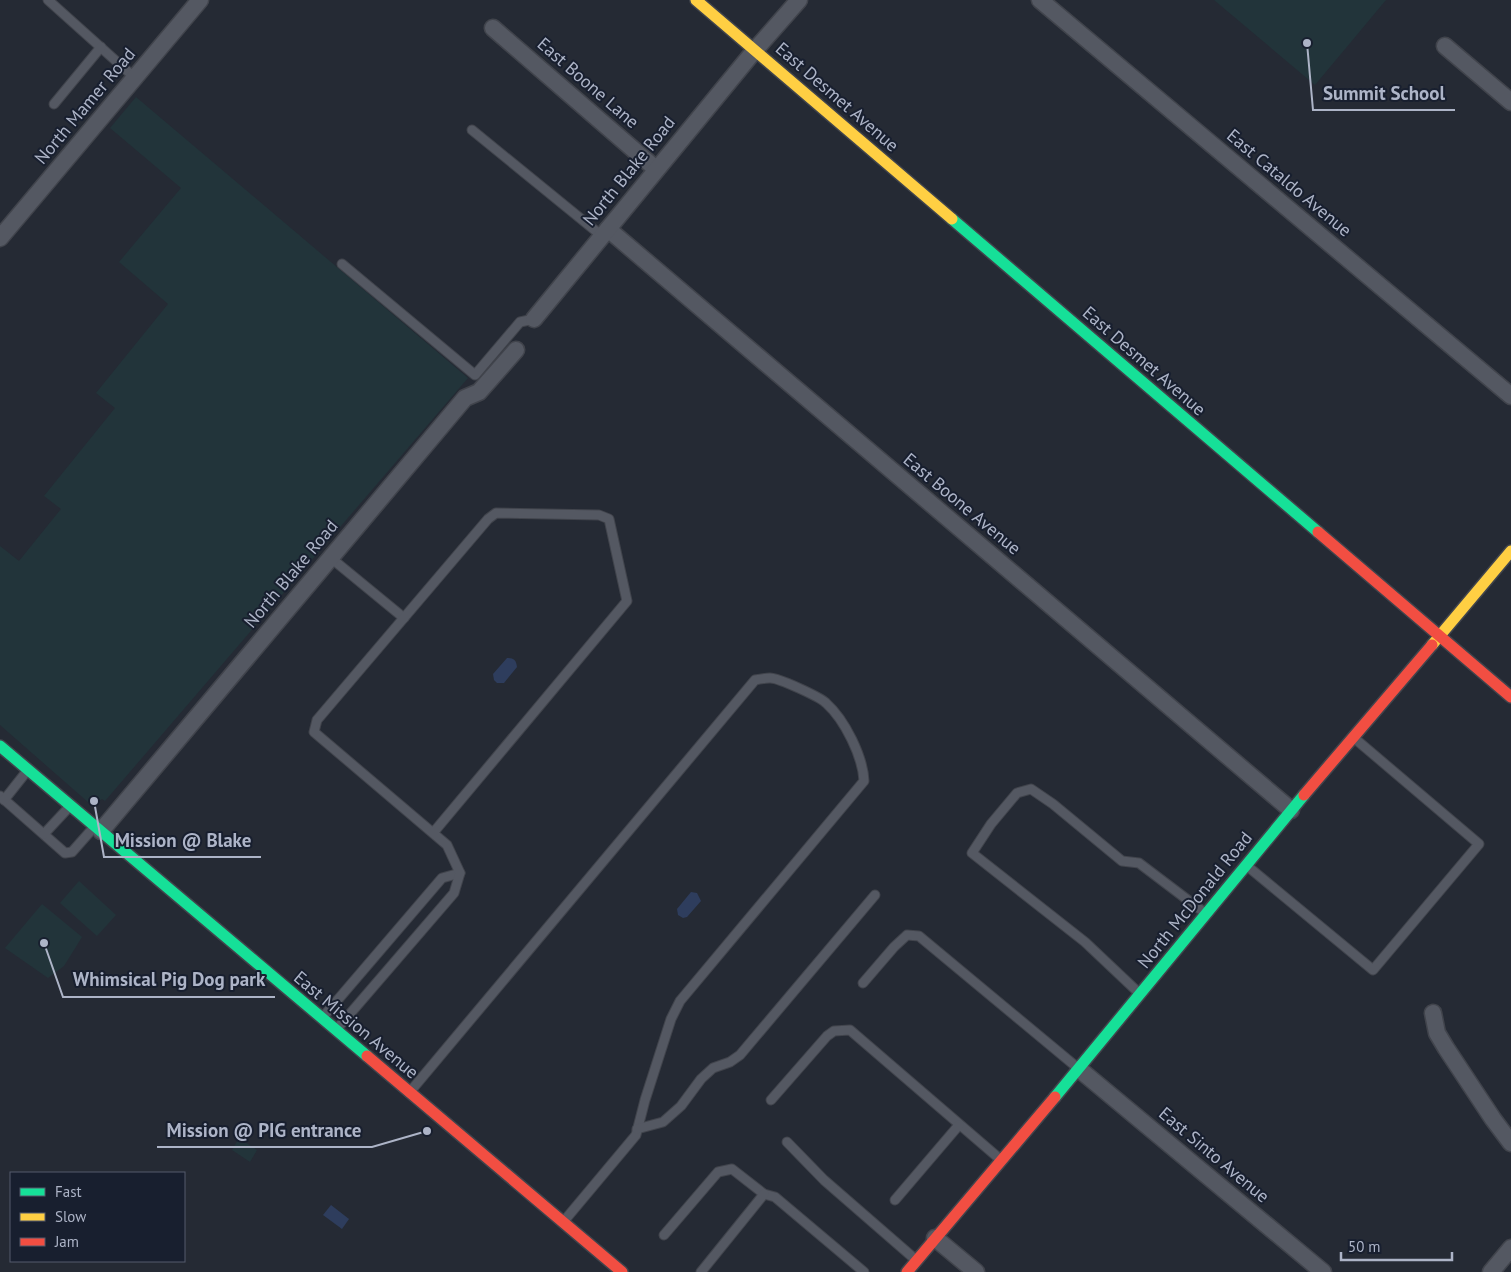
<svg xmlns="http://www.w3.org/2000/svg" width="1511" height="1272" font-family="'PT Sans',sans-serif">
	<rect width="100%" height="100%" fill="#252a34"/>
	<!-- green -->
	<g fill="#22343a">
		<polygon points="1214,0 1386,0 1315,85"/>
		<polygon points="136,97 468,378 105,801 102,799 96,803 89,803 0,725 0,546 19,561 61,509 44,496 115,408 96,393 168,304 119,262 181,188 110,128"/>
		<polygon points="79,881 116,915 97,936 60,903"/>
		<polygon points="42,904 82,937 64,966 48,978 5,948"/>
		<polygon points="239,1138 257,1150 250,1162 232,1150"/>
	</g>
	<!-- water -->
	<g fill="#2e3d5d">
		<path d="M507,658C514,658 516,660 517,667L504,683H497L494,680L493,674Z"/>
		<polygon points="691,892 697,893 701,901 687,917 683,918 678,915 677,909"/>
		<polygon points="331,1205 349,1219 342,1229 323,1215"/>
	</g>
	<g fill="none" stroke-linecap="round" stroke-linejoin="round">
		<!-- lane casing -->
		<g stroke="#41444c" stroke-width="11">
			<g id="lane">
				<polyline points="48,0 135,78"/>
				<polyline points="54,104 101,47"/>
				<polyline points="472,130 602,236"/>
				<polyline points="342,264 475,375 520,322 534,319"/>
				<polyline points="331,558 404,618"/>
				<polyline points="0,796 65,853 72,852 95,826"/>
				<polyline points="4,800 27,771"/>
				<polyline points="44,834 71,805"/>
				<polyline points="1246,865 1373,970 1479,844 1353,737"/>
				<polyline points="863,983 894,947 907,935 919,936 1079,1069"/>
				<polyline points="1140,994 1085,942 972,853 991,824 1017,793 1031,789 1053,804 1122,861 1139,863 1205,913"/>
				<polyline points="323,1017 442,878 460,873"/>
				<polyline points="336,1030 454,893 460,873 447,845 314,732 317,720 488,519 496,513 599,515 609,519 627,601 433,833"/>
				<path d="M409,1093L755,680C760,679 766,678 770,678C779,678 820,697 826,703C845,720 863,757 864,781L680,1001L671,1019L645,1100L636,1135L564,1221"/>
				<polyline points="771,1100 827,1036 834,1031 850,1030 1001,1160"/>
				<polyline points="637,1129 663,1122 681,1106 701,1079 713,1068 730,1062 740,1055 875,895"/>
				<polyline points="787,1142 824,1180 916,1260"/>
				<polyline points="895,1200 959,1125"/>
				<polyline points="664,1235 718,1172 732,1169 764,1194 775,1197 864,1272"/>
				<polyline points="701,1272 764,1194"/>
			</g>
		</g>
		<!-- street casing -->
		<g stroke="#41444c" stroke-width="19">
			<g id="street">
				<polyline points="1040,0 1511,396"/>
				<polyline points="493,28 656,169"/>
				<polyline points="1445,46 1511,102"/>
				<polyline points="608,229 1291,810"/>
				<polyline points="0,238 200,0"/>
				<polyline points="534,319 755,50 799,0"/>
				<polyline points="101,831 465,398 479,392 516,350"/>
				<polyline points="1433,1013 1437,1033 1446,1048 1493,1119 1511,1143"/>
				<polyline points="1079,1069 1323,1272"/>
				<polyline points="935,1238 976,1272"/>
				<polyline points="1491,1272 1511,1248"/>
			</g>
		</g>
		<!-- fast casing -->
		<g stroke="#41444c" stroke-width="14">
			<g id="fast">
				<polyline points="952,219 1318,532"/>
				<polyline points="0,746 367,1056"/>
				<polyline points="1055,1097 1304,795"/>
			</g>
		</g>
		<!-- slow casing -->
		<g stroke="#41444c" stroke-width="14">
			<g id="slow">
				<polyline points="696,0 952,219"/>
				<polyline points="1432,645 1511,551"/>
			</g>
		</g>
		<!-- jam casing -->
		<g stroke="#41444c" stroke-width="14">
			<g id="jam">
				<polyline points="1318,532 1511,697"/>
				<polyline points="1304,795 1432,645"/>
				<polyline points="367,1056 622,1272"/>
				<polyline points="907,1272 1055,1097"/>
			</g>
		</g>
		<!-- lane -->
		<use href="#lane" stroke="#545862" stroke-width="9"/>
		<!-- street -->
		<use href="#street" stroke="#545862" stroke-width="16"/>
		<!-- fast -->
		<use href="#fast" stroke="#16e098" stroke-width="11"/>
		<!-- slow -->
		<use href="#slow" stroke="#ffcf43" stroke-width="11"/>
		<!-- jam -->
		<use href="#jam" stroke="#f24e42" stroke-width="11"/>
	</g>
	<g text-anchor="middle" stroke-width="4" stroke-linejoin="round" paint-order="stroke">
		<!-- street labels -->
		<g font-size="18" fill="#adb4c7" stroke="#181f2f">
			<text transform="translate(588 83) rotate(41)" y="6">East Boone Lane</text>
			<text transform="translate(837 97) rotate(41)" y="6">East Desmet Avenue</text>
			<text transform="translate(85 106) rotate(-50)" y="6">North Mamer Road</text>
			<text transform="translate(629 171) rotate(-51)" y="6">North Blake Road</text>
			<text transform="translate(1289 183) rotate(40)" y="6">East Cataldo Avenue</text>
			<text transform="translate(1144 361) rotate(41)" y="6">East Desmet Avenue</text>
			<text transform="translate(962 504) rotate(40)" y="6">East Boone Avenue</text>
			<text transform="translate(291 574) rotate(-50)" y="6">North Blake Road</text>
			<text transform="translate(1195 900) rotate(-51)" y="6">North McDonald Road</text>
			<text transform="translate(356 1025) rotate(40)" y="6">East Mission Avenue</text>
			<text transform="translate(1214 1155) rotate(40)" y="6">East Sinto Avenue</text>
		</g>
	</g>
	<!-- callouts -->
	<path fill="none" stroke="#adb4c7" stroke-width="2" d="M1307 43L1313 110H1455M94 801L104 857H261M44 943L63 997H275M427 1131L372 1147H157"/>
	<g fill="#adb4c7" stroke="#181f2f" stroke-width="2">
		<circle cx="1307" cy="43" r="5"/>
		<circle cx="94" cy="801" r="5"/>
		<circle cx="44" cy="943" r="5"/>
		<circle cx="427" cy="1131" r="5"/>
	</g>
	<g font-size="19" text-anchor="middle" font-weight="bold" fill="#adb4c7" stroke="#181f2f" stroke-width="4" stroke-linejoin="round" paint-order="stroke">
		<text x="1384" y="100">Summit School</text>
		<text x="183" y="847">Mission @ Blake</text>
		<text x="169" y="986">Whimsical Pig Dog park</text>
		<text x="264" y="1137">Mission @ PIG entrance</text>
	</g>
	<!-- legend -->
	<rect x="10" y="1172" width="175" height="90" fill="#181f2f" stroke="#545b6c"/>
	<rect x="20" y="1188" width="25" height="8" fill="#16e098" stroke="#545b6c"/>
	<text x="55" y="1197" font-size="15" fill="#adb4c7">Fast</text>
	<rect x="20" y="1213" width="25" height="8" fill="#ffcf43" stroke="#545b6c"/>
	<text x="55" y="1222" font-size="15" fill="#adb4c7">Slow</text>
	<rect x="20" y="1238" width="25" height="8" fill="#f24e42" stroke="#545b6c"/>
	<text x="55" y="1247" font-size="15" fill="#adb4c7">Jam</text>
	<!-- scale -->
	<path d="M1341 1252v8h111v-8" fill="none" stroke="#adb4c7" stroke-width="2.5"/>
	<text x="1348" y="1252" font-size="15" fill="#adb4c7" stroke="#181f2f" stroke-width="4" paint-order="stroke">50 m</text>
</svg>
